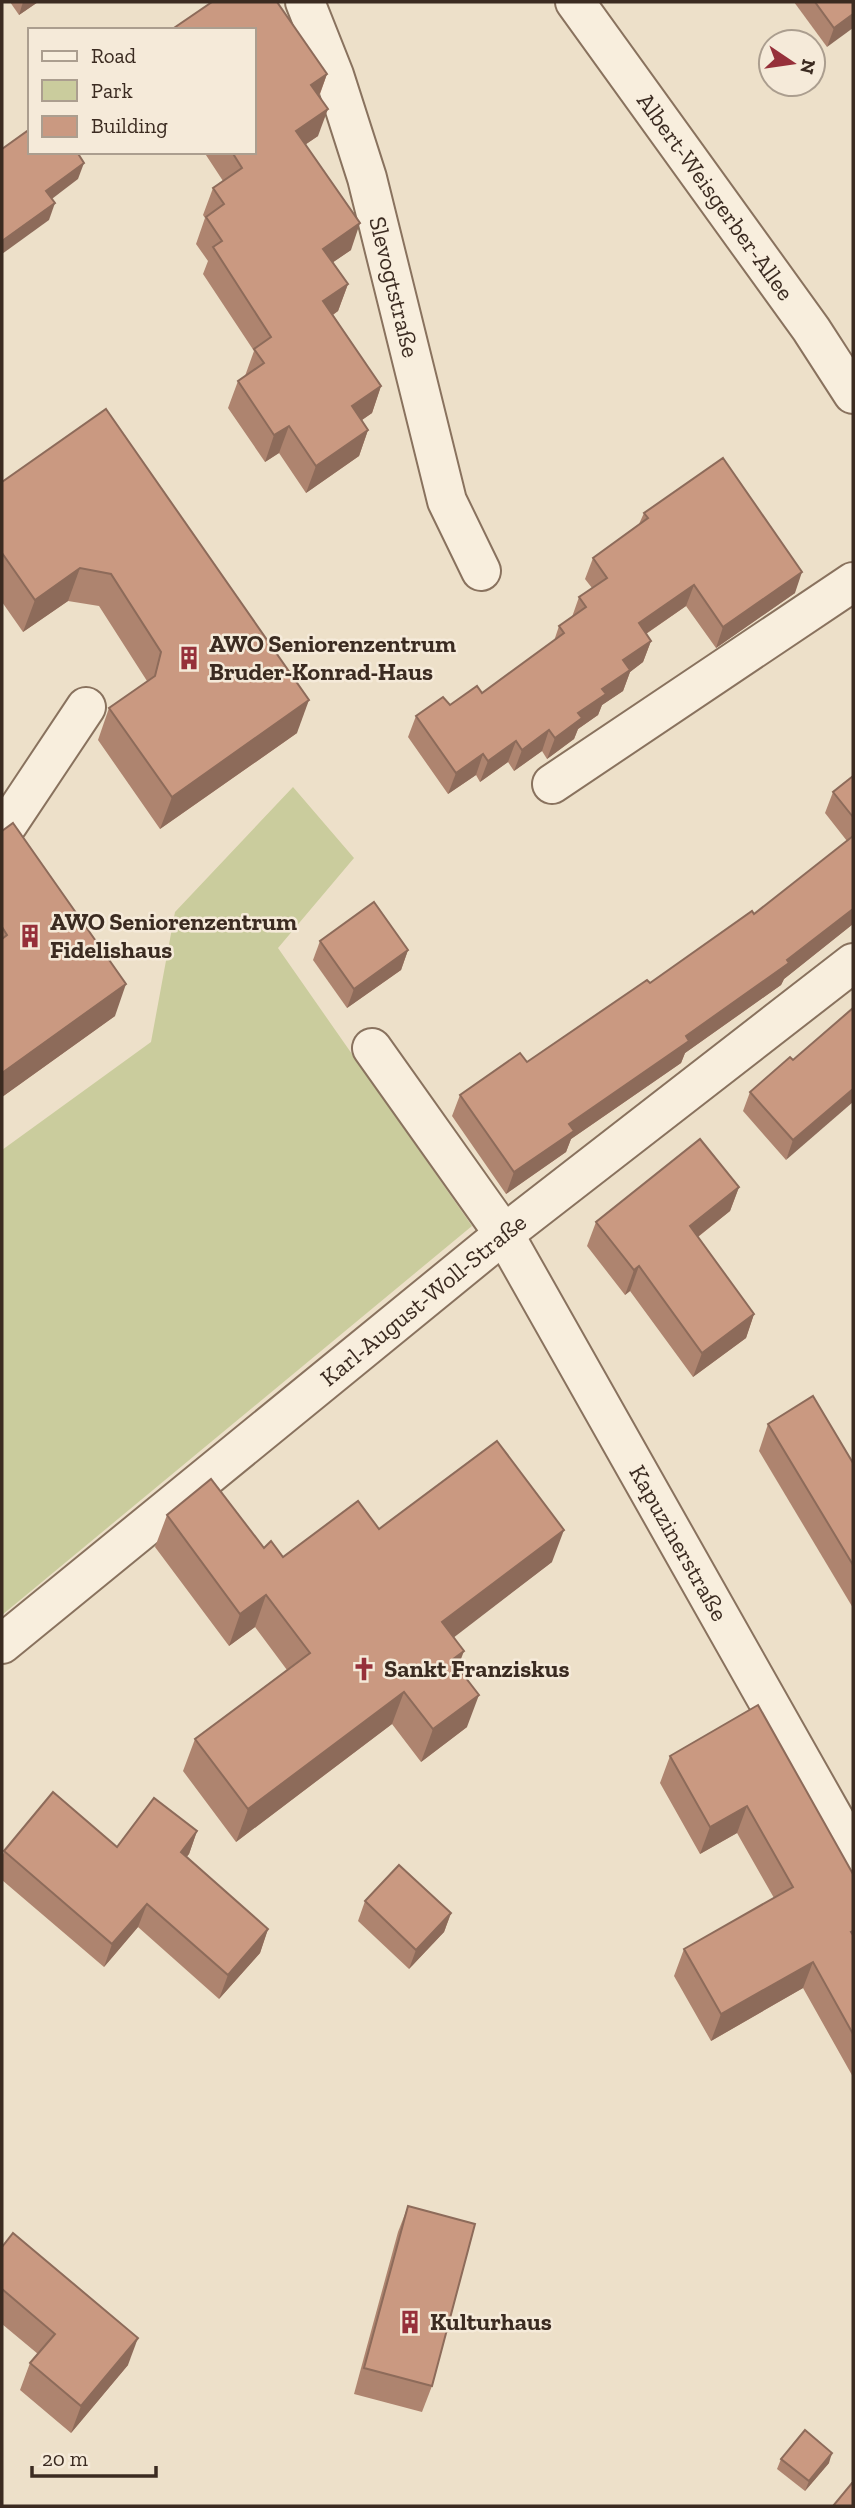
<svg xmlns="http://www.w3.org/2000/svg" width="855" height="2508" font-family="'Zilla Slab',serif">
	<rect width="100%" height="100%" fill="#ede0c9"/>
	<!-- green -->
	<polygon fill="#cacc9d" points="293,787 354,858 278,948 472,1226 2,1615 2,1150 151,1042 175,912"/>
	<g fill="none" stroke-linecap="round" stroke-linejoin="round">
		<!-- minor casing -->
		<g stroke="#89725e" stroke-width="42">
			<g id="minor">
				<path id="s1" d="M305,2L334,75L367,178L447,501L481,571"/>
				<path id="s2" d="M575,2L811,329L853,394"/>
				<polyline points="552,784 853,582"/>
				<polyline points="2,829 8,824 86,707"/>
				<path id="s3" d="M372,1048L504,1234L853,1852"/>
				<path id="s4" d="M2,1644L504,1234L853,963"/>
			</g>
		</g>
		<!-- minor -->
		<use href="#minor" stroke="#f8eedd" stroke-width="38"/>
	</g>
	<!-- wall -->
	<g fill="#ae846f">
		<polygon points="10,2 38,2 19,15"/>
		<polygon points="794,2 853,2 827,47"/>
		<polygon points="327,74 319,97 318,136 306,144 351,250 333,262 348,284 338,311 333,315 381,386 372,413 362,420 368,430 359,456 306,493 279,453 265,462 228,408 238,381 245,376 254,351 203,274 208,261 196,244 205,218 203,215 213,188 223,181 204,152 254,152"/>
		<polygon points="106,409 297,733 160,829 98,740 109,708 147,681 99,606 68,601 23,632 2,602 2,482"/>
		<polygon points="644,513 795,593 716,648 686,606 646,634 651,641 643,662 630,672 623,691 602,705 598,715 578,729 574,739 547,759 542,751 514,771 508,762 480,782 476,775 448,794 408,737 416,716 482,693 554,641 559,626 572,617 579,597 592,588 585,579 593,558 639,524"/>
		<polygon points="853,776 853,924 784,979 781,985 685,1053 681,1063 571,1139 566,1152 506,1194 452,1116 460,1095 527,1062 650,983 754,914 847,841 825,813 833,792"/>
		<polygon points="2,831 115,1016 2,1097"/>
		<polygon points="320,941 408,950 401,970 347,1008 313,960"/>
		<polygon points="853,1008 786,1160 743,1111 750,1092 793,1060"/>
		<polygon points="739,1187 730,1211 698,1237 754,1314 746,1338 693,1377 630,1291 625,1295 587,1246 596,1222"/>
		<polygon points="768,1424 853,1463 853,1608 759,1451"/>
		<polygon points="167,1515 264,1548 283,1557 379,1529 552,1562 453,1637 467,1727 421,1762 392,1724 236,1842 183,1771 195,1739 287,1670 255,1627 229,1646 155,1547"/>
		<polygon points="670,1756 853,1874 853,2077 803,1988 711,2041 674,1976 684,1949 774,1898 737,1833 700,1854 660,1783"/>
		<polygon points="197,1831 189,1854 186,1857 268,1929 260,1953 219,1999 138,1927 104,1967 2,1880 2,1858 4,1851 117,1847"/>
		<polygon points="365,1901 451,1913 444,1932 409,1969 358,1921"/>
		<polygon points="408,2206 432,2386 422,2412 354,2394 398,2232"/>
		<polygon points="2,2247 128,2365 71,2433 20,2390 30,2363 38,2354 2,2324"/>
		<polygon points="781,2459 829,2463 805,2491 777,2469"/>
	</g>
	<!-- shaded-wall -->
	<g fill="#8d6b5a">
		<polygon points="23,2 38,2 19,15"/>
		<polygon points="853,14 853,28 827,47 834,28"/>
		<polygon points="327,74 317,101 311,85"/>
		<polygon points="328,109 318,136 287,157 296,131"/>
		<polygon points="84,163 78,179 40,208 46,191"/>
		<polygon points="55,203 49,220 2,254 2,241"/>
		<polygon points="360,223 351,250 313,276 323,249"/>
		<polygon points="348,284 338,311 313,328 323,301"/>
		<polygon points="381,386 372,413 343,433 352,406"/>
		<polygon points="289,426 279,453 265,462 274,435"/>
		<polygon points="368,430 359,456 306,493 316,466"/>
		<polygon points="80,568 68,601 23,632 35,600"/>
		<polygon points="802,572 795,593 716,648 723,627"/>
		<polygon points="694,585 686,606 631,644 639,623"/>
		<polygon points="651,641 643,662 630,672 623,691 602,705 598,715 578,729 574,739 547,759 555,738 602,689 623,660"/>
		<polygon points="309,700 297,733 160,829 172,797"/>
		<polygon points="549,730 542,751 514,771 522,750"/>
		<polygon points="516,741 508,762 480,782 488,761"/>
		<polygon points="483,754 476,775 448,794 456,773"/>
		<polygon points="853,909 853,924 784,979 781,985 685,1053 681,1063 571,1139 566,1152 506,1194 514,1172 569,1124 787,960"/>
		<polygon points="408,950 401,970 347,1008 354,989"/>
		<polygon points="126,984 115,1016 2,1097 2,1073"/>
		<polygon points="853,1089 853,1102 786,1160 793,1140"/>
		<polygon points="739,1187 730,1211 681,1250 690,1226"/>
		<polygon points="639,1266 630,1291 625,1295 634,1270"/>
		<polygon points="754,1314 746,1338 693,1377 702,1353"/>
		<polygon points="564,1530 552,1562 431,1655 442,1622"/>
		<polygon points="266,1595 255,1627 229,1646 240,1614"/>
		<polygon points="464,1651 452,1683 452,1660"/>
		<polygon points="404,1692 392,1724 236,1842 248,1809"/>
		<polygon points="479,1695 467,1727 421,1762 433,1729"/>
		<polygon points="747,1806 737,1833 700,1854 710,1827"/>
		<polygon points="197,1831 189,1854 172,1875 181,1852"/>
		<polygon points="147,1904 138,1927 104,1967 112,1944"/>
		<polygon points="451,1913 444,1932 409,1969 416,1950"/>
		<polygon points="268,1929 260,1953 219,1999 228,1975"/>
		<polygon points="813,1962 803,1988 711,2041 721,2014"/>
		<polygon points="138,2338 128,2365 71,2433 81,2406"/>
		<polygon points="832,2453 829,2463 805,2491 809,2481"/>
	</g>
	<!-- building -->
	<g fill="#ca9981" stroke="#8d6b5a" stroke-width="2">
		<polygon points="212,2 277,2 327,74 311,85 328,109 296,131 360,223 323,249 348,284 323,301 381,386 352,406 368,430 316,466 289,426 274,435 238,381 264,363 254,349 271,337 213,247 222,241 206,217 224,204 213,188 242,168 232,152 254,152 254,30 171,30"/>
		<polygon points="815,2 853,2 853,14 834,28"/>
		<polygon points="30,129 30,152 77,152 84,163 46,191 55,203 2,241 2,149"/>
		<polygon points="106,409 309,700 172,797 109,708 155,676 161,652 111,574 80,568 35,600 2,553 2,482"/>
		<polygon points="723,458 802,572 723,627 694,585 639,623 651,641 623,660 630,670 602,689 606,694 578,713 582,718 555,738 549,730 522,750 516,741 488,761 483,754 456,773 416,716 443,697 450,705 477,686 482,693 564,633 559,626 586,607 579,597 607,578 593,558 648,518 644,513"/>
		<polygon points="853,776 853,817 833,792"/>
		<polygon points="13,823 126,984 2,1073 2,939 7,935 2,927 2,831"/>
		<polygon points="853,836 853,909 787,960 789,963 686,1036 689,1041 569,1124 574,1131 514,1172 460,1095 520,1053 527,1062 647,980 650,983 752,911 754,914"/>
		<polygon points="374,902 408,950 354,989 320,941"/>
		<polygon points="853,1008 853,1089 793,1140 750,1092 790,1057 793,1060"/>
		<polygon points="700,1139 739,1187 690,1226 754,1314 702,1353 639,1266 634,1270 596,1222"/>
		<polygon points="813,1396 853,1463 853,1565 768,1424"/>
		<polygon points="497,1441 564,1530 442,1622 464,1651 452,1660 479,1695 433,1729 404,1692 248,1809 195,1739 310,1653 266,1595 240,1614 167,1515 211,1479 264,1548 271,1541 283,1557 358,1501 379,1529"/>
		<polygon points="758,1705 853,1874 853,1931 851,1932 853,1935 853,2034 813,1962 721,2014 684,1949 793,1887 747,1806 710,1827 670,1756"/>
		<polygon points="53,1792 117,1847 154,1798 197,1831 181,1852 268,1929 228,1975 147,1904 112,1944 4,1851"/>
		<polygon points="399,1865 451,1913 416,1950 365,1901"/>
		<polygon points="408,2206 475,2224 432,2386 364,2368"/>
		<polygon points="13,2233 138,2338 81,2406 30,2363 55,2334 2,2289 2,2247"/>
		<polygon points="805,2430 832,2453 809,2481 781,2459"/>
		<polygon points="852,2483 853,2483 853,2506 833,2506"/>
	</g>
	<!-- icons -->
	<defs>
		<g id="building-bare" transform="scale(1.89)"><path d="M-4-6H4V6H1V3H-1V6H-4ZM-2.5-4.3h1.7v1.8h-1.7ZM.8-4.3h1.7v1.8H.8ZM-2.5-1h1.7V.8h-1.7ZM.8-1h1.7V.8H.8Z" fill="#96303a" stroke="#f5ead9" stroke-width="2.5" paint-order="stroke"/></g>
		<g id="church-bare" transform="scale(1.89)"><path d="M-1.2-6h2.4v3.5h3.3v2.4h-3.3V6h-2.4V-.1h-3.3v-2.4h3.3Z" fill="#96303a" stroke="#f5ead9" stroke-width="2.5" paint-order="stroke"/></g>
	</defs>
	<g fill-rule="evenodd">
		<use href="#building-bare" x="189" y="658"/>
		<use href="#building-bare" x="30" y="936"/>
		<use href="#church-bare" x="364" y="1669"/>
		<use href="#building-bare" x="410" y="2322"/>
	</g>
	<g text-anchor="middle" stroke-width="5" stroke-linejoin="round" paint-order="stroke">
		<!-- street labels -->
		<g font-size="24" fill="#3b2b21" stroke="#f5ead9">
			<text dy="8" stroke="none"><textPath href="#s2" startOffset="240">Albert-Weisgerber-Allee</textPath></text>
			<text dy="8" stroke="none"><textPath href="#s1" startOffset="299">Slevogtstraße</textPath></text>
			<text dy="8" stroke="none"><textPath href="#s4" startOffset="544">Karl-August-Woll-Straße</textPath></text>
			<text dy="8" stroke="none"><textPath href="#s3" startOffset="583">Kapuzinerstraße</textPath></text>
		</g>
		<!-- poi labels -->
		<g font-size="24" font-weight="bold" fill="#3b2b21" stroke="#f5ead9" text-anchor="start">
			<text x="209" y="652">AWO Seniorenzentrum<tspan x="209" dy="28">Bruder-Konrad-Haus</tspan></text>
			<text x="50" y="930">AWO Seniorenzentrum<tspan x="50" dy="28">Fidelishaus</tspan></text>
			<text x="384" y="1677">Sankt Franziskus</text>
			<text x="430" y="2330">Kulturhaus</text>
		</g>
	</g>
	<!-- border -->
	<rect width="855" height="2508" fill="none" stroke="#3b2b21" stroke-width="7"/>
	<!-- legend -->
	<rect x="28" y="28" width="228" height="126" fill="#f5ead9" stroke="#ab9e8f" stroke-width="2"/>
	<rect x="42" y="51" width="35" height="10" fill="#f8eedd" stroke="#ab9e8f" stroke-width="2"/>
	<text x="91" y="63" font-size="21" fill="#3b2b21">Road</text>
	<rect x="42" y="80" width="35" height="21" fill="#cacc9d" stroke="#ab9e8f" stroke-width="2"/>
	<text x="91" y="98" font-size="21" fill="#3b2b21">Park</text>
	<rect x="42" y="116" width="35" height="21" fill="#ca9981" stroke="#ab9e8f" stroke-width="2"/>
	<text x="91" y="133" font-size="21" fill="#3b2b21">Building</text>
	<!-- north arrow -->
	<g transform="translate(792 63) rotate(103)"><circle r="33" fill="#f5ead9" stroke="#ab9e8f" stroke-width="2"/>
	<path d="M0-5L12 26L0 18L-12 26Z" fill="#96303a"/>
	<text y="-10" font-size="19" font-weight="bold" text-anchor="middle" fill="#3b2b21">N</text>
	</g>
	<!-- scale -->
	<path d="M32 2466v10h124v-10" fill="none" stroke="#3b2b21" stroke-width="3.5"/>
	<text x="42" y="2466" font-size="21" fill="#3b2b21" stroke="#f5ead9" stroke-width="5" paint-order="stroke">20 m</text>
</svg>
